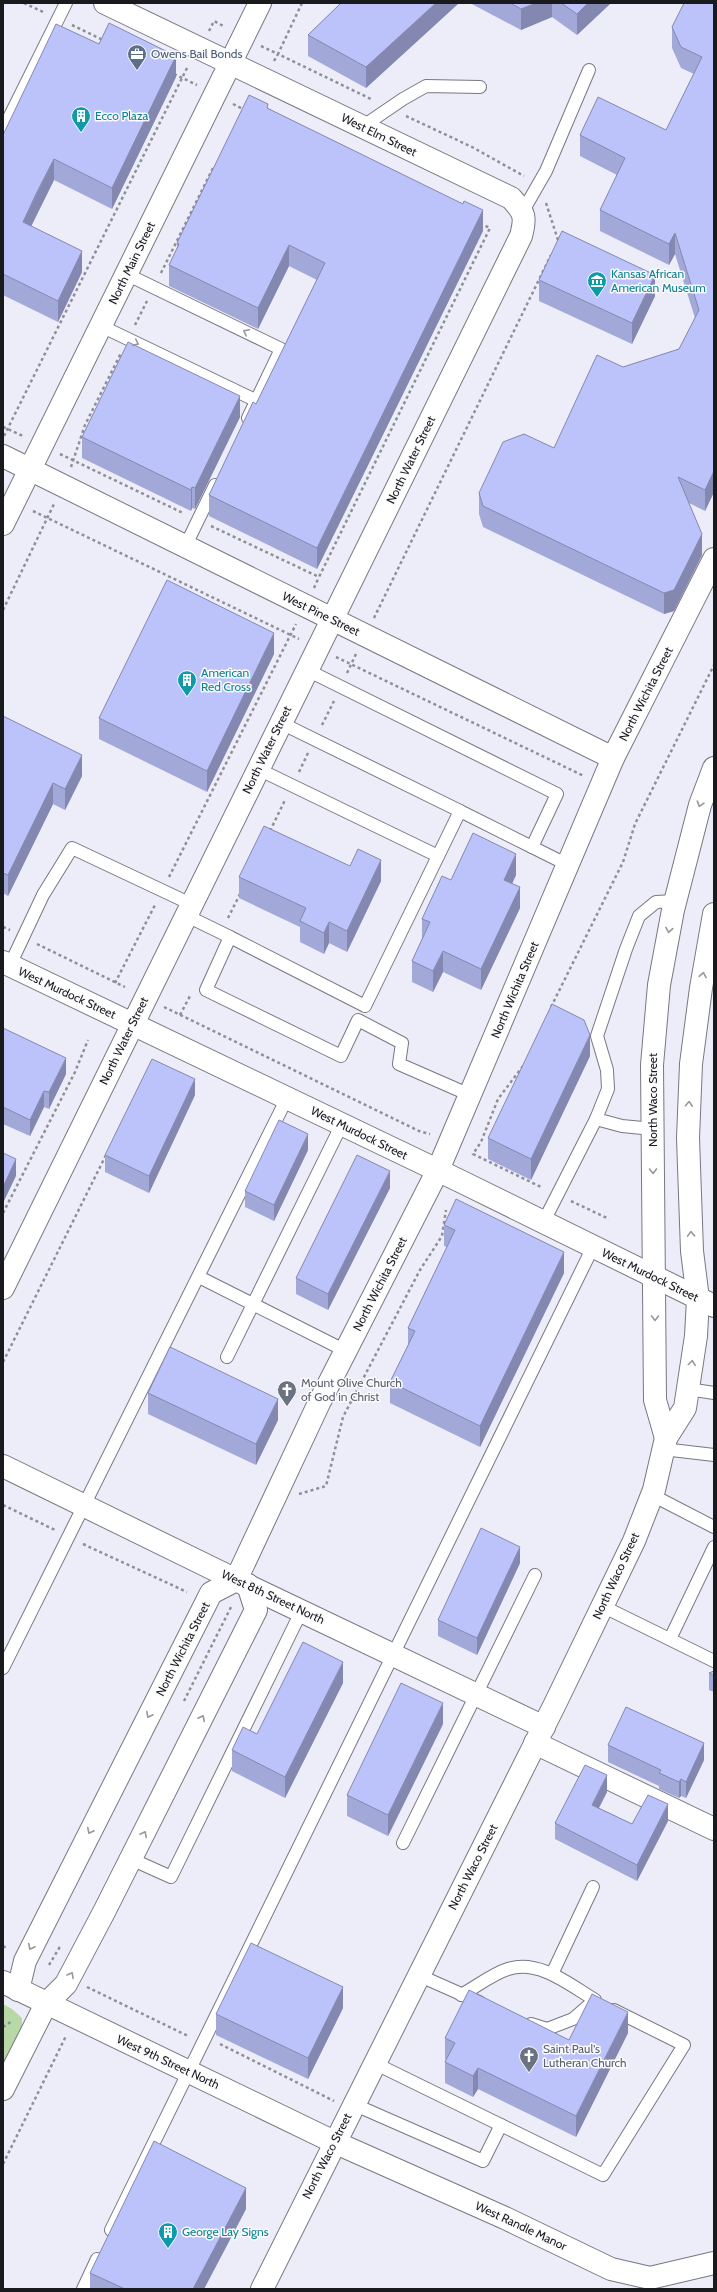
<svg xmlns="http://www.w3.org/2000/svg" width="717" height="2292" font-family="Cabin,sans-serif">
	<rect width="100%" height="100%" fill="#ecedf8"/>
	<!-- green -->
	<polygon fill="#b8d8a6" points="3,2004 12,2009 22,2018 22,2027 3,2066"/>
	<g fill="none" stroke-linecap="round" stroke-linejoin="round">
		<!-- service casing -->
		<g stroke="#777882" stroke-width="14">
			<g id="service">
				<polyline points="362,127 403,99 426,86 480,87"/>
				<polyline points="3,130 66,3"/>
				<polyline points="523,211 546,171 589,70"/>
				<polyline points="126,274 281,349 248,418"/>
				<polyline points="101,326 257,401"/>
				<polyline points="185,547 215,485"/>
				<polyline points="307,670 557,794 532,847 460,811 365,1006 230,937 206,990 341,1056 358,1020 402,1043 399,1064 470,1095"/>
				<polyline points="281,723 460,811"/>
				<polyline points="258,769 438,856"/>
				<polyline points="532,847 568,865"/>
				<polyline points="185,915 230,937"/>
				<polyline points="10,965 43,895 72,848 191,904"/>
				<polyline points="653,1129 622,1126 596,1119 608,1089 607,1070 597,1036 626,949 639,916 656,902 675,901"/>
				<polyline points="543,1223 596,1119"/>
				<polyline points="199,1277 346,1351"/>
				<polyline points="227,1357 342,1124"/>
				<polyline points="688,1389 714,1393"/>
				<polyline points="663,1449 714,1455"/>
				<polyline points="652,1495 714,1527"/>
				<polyline points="602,1606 714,1661"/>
				<polyline points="670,1639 714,1547"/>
				<polyline points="3,1668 287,1098"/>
				<polyline points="403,1843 535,1575"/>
				<polyline points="131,1859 171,1877 302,1610"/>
				<polyline points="552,1974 593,1887"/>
				<polyline points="418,1975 479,2002"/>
				<path d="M461,1995C476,1987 492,1974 508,1969C539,1959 570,1985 595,2000L573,2019L547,2029L531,2024"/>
				<polyline points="374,2063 603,2175 684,2045 614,2010"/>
				<polyline points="353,2104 483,2161 501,2125"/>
				<polyline points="111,2230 593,1247"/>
				<polyline points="83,2289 97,2259"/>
			</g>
		</g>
		<!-- minor casing -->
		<g stroke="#777882" stroke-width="24">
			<g id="minor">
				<polyline points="3,456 613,758"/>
				<path d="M3,1288L521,236C526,217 525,213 511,198L105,3"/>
				<polyline points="3,1466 236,1580 544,1727"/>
				<polyline points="535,1743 714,1829"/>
				<polyline points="3,1982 334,2142 505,2218 611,2269 650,2278 714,2263"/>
				<polyline points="18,1990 25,1961 206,1603 211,1593 236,1580 319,1403 438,1170 613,758 714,559"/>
				<polyline points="3,2089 46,2004 66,1984 105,1910 256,1610 248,1585"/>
			</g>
		</g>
		<!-- tertiary casing -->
		<g stroke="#777882" stroke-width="24">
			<g id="tertiary">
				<polyline points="3,524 260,3"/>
				<polyline points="3,962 460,1181 714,1306"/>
				<polyline points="666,1438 655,1400 652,1065 659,985 673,910 700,805 714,768"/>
				<polyline points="262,2289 554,1706 634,1541 654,1490 666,1438 685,1408 696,1336 698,1299 692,1251 688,1138 691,1064 701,988 714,914"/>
			</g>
		</g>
		<!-- path -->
		<g stroke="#8e8f97" stroke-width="2.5" stroke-dasharray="3 3" stroke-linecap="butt">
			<polyline points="24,3 43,12"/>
			<polyline points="72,25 103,40"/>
			<polyline points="209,31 214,21 225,27"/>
			<polyline points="261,46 278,54 302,3"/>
			<polyline points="274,61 278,54 373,100"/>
			<polyline points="174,74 197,85"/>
			<polyline points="233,104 245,110"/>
			<polyline points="406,116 472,147 524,176"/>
			<polyline points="546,203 558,240"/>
			<polyline points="161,273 214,166"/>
			<polyline points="135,325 147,301"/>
			<polyline points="3,427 23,436"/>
			<polyline points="4,436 188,66"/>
			<polyline points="60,454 183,513"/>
			<polyline points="71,467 85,425 121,353"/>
			<polyline points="33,511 299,639"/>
			<polyline points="211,526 319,577 490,228 481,224"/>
			<polyline points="314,588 319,577"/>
			<polyline points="3,610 54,504"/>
			<polyline points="374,618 551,255"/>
			<polyline points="336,657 584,776"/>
			<polyline points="347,673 356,654"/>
			<polyline points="322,725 334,701"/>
			<polyline points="299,772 308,753"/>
			<polyline points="270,831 285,800"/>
			<polyline points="169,877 296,624"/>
			<polyline points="228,918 241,892"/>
			<polyline points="3,927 10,930"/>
			<polyline points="37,944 125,987"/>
			<polyline points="115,983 155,905"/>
			<polyline points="164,1007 419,1131 430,1134"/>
			<polyline points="551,1007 623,862 635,824 714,665"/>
			<polyline points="180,1015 191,994"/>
			<polyline points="523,1066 498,1099 481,1142 473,1154 543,1188"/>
			<polyline points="571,1201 609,1219"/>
			<polyline points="3,1213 75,1072 88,1040"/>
			<polyline points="3,1362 107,1153"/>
			<polyline points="299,1494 326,1486 343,1417 420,1270 442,1236 446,1210"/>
			<polyline points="3,1505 55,1530"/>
			<polyline points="83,1544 187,1592"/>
			<polyline points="184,1701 231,1607"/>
			<polyline points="3,1946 8,1949"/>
			<polyline points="49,1965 61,1945"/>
			<polyline points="87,1987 188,2036"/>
			<polyline points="3,2027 12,2021"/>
			<polyline points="220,2044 334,2101"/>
			<polyline points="3,2164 66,2036"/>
		</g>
		<!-- service -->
		<use href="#service" stroke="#fff" stroke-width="12"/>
		<!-- minor -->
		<use href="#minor" stroke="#fff" stroke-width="22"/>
		<!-- tertiary -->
		<use href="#tertiary" stroke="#fff" stroke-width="22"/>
	</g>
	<!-- wall -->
	<g fill="#a2a8d8">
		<polygon points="341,3 459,3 366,88 308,56 308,35"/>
		<polygon points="470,3 611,3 577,35 552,17 521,30"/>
		<polygon points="714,3 714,492 705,511 689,503 702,555 674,611 664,614 483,527 479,514 479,493 554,448 623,367 679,349 695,318 675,254 669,265 600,231 600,210 617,175 580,156 580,135 666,130 694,74 681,68 672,48 672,27"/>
		<polygon points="176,77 112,209 54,180 31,226 82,272 58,322 3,295 3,135"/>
		<polygon points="268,108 483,231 317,569 209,516 209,495 256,404 317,280 289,266 258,329 169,286 169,265 177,248 177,243"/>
		<polygon points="539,280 655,296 632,344 539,301"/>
		<polygon points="240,417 195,509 192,508 191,511 82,458 82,437"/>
		<polygon points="274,654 207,792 99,739 99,718"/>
		<polygon points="3,716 82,776 65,810 53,804 8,896 3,893"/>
		<polygon points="516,875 512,884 520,908 481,990 443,972 433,992 412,982 412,961 422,939 422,919 451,880"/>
		<polygon points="239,877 381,881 347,952 329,943 324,954 300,942 300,927 239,898"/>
		<polygon points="3,1028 66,1074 49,1109 44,1107 30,1136 3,1124"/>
		<polygon points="590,1056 531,1180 488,1159 488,1138"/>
		<polygon points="195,1095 149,1193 105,1172 105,1155"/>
		<polygon points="308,1150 274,1221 245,1207 245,1191"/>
		<polygon points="390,1188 328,1310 296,1294 296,1278"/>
		<polygon points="444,1225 564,1273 480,1447 390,1403 390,1382 408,1347 408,1328 447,1247 444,1246"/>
		<polygon points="148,1393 278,1420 256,1465 148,1414"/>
		<polygon points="520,1563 477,1655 438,1636 438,1620"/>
		<polygon points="714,1671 714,1692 709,1690 709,1673"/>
		<polygon points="343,1683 285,1798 232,1771 232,1750"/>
		<polygon points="443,1724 388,1836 347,1816 347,1795"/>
		<polygon points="608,1745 704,1760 686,1798 681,1796 679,1798 659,1789 659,1786 608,1762"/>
		<polygon points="607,1792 599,1808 632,1824 668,1821 637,1881 555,1839 555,1823"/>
		<polygon points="343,2008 308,2079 216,2035 216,2014"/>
		<polygon points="628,2033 576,2137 478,2089 473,2097 445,2083 445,2062 446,2060 445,2059 445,2038 569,2040"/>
		<polygon points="246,2209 204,2289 90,2289 90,2273"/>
	</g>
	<!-- shaded-wall -->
	<g fill="#8488b0">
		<polygon points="436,3 459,3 366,88 366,67"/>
		<polygon points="536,3 552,3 552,17 521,30 521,9"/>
		<polygon points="588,3 611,3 577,35 577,14"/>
		<polygon points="176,56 176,77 112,209 112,188"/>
		<polygon points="54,159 54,180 23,243 23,222"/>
		<polygon points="483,210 483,231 317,569 317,548"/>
		<polygon points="675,233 675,254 669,265 669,244"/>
		<polygon points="289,245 289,266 258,329 258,308"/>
		<polygon points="82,251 82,272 58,322 58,301"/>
		<polygon points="655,275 655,296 632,344 632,323"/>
		<polygon points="240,396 240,417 195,509 195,488"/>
		<polygon points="714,471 714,492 705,511 705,490"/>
		<polygon points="192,487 192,508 191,511 191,490"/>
		<polygon points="702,534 702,555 674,611 664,614 664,593"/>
		<polygon points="274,633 274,654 207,792 207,771"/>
		<polygon points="82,755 82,776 65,810 65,789"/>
		<polygon points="53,783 53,804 8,896 8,875"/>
		<polygon points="516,854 516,875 504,901 504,880"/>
		<polygon points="381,860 381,881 347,952 347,931"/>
		<polygon points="520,887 520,908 481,990 481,969"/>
		<polygon points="329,922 329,943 324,954 324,933"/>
		<polygon points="443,951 443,972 433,992 433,971"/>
		<polygon points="590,1035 590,1056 531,1180 531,1159"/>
		<polygon points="66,1058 66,1074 49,1109 49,1092"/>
		<polygon points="195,1079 195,1095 149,1193 149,1176"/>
		<polygon points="44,1091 44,1107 30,1136 30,1120"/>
		<polygon points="308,1134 308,1150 274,1221 274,1205"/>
		<polygon points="16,1159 16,1176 3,1203 3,1187"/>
		<polygon points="390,1171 390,1188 328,1310 328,1294"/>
		<polygon points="564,1252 564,1273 480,1447 480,1426"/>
		<polygon points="278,1399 278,1420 256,1465 256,1444"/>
		<polygon points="520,1547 520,1563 477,1655 477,1638"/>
		<polygon points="343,1662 343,1683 285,1798 285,1777"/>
		<polygon points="443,1703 443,1724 388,1836 388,1815"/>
		<polygon points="704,1743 704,1760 686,1798 686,1782"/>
		<polygon points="607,1775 607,1792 592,1821 592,1805"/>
		<polygon points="681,1779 681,1796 679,1798 679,1782"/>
		<polygon points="668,1804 668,1821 637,1881 637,1865"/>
		<polygon points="343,1987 343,2008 308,2079 308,2058"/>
		<polygon points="628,2012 628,2033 576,2137 576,2116"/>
		<polygon points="478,2068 478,2089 473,2097 473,2076"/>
		<polygon points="246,2188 246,2209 204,2289 193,2289"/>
	</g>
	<!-- building -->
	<g fill="#bcc3fb" stroke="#8488b0">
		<polygon points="341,3 436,3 366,67 308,35"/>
		<polygon points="510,3 536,3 521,9"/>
		<polygon points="561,3 588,3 577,14"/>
		<polygon points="684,3 714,3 714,471 705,490 678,477 702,534 674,590 664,593 483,506 479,493 503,442 524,434 554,448 597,355 623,367 679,349 699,310 675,233 669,244 600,210 625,158 580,135 598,97 666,130 702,57 681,47 672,27"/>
		<polygon points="109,23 176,56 112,188 54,159 37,192 23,222 82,251 58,301 3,274 3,135 56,24 99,44"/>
		<polygon points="249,95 268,104 267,108 463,204 464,201 483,210 317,548 209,495 253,402 256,404 325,263 289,245 258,308 169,265 179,244 177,243"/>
		<polygon points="562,231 655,275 632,323 539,280"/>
		<polygon points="128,342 240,396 195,488 192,487 191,490 82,437"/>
		<polygon points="167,580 274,633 207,771 99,718"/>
		<polygon points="3,716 82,755 65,789 53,783 8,875 3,873"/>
		<polygon points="264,826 350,866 358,849 381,860 347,931 329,922 324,933 300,921 306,908 239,877"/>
		<polygon points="473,833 516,854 504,880 520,887 481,969 443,951 433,971 412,961 430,922 422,919 442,876 451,880"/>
		<polygon points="552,1004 584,1020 590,1035 531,1159 488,1138"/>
		<polygon points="3,1028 66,1058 49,1092 44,1091 30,1120 3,1107"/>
		<polygon points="152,1059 195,1079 149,1176 105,1155"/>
		<polygon points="279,1120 308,1134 274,1205 245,1191"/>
		<polygon points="3,1153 16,1159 3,1187"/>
		<polygon points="357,1155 390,1171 328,1294 296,1278"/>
		<polygon points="456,1199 564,1252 480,1426 390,1382 415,1331 408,1328 455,1230 444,1225"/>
		<polygon points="170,1347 278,1399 256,1444 148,1393"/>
		<polygon points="481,1528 520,1547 477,1638 438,1620"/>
		<polygon points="303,1642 343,1662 285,1777 232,1750 243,1727 257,1734"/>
		<polygon points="714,1671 714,1676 709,1673"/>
		<polygon points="401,1683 443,1703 388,1815 347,1795"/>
		<polygon points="626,1707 704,1743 686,1782 681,1779 679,1782 659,1773 661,1770 608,1745"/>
		<polygon points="585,1765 607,1775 592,1805 632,1824 648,1795 668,1804 637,1865 555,1823"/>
		<polygon points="251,1943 343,1987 308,2058 216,2014"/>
		<polygon points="469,1990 569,2040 592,1994 628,2012 576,2116 478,2068 473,2076 445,2062 455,2043 445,2038"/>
		<polygon points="154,2141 246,2188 193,2289 125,2289 90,2273"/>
	</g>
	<!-- one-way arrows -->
	<defs><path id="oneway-chevron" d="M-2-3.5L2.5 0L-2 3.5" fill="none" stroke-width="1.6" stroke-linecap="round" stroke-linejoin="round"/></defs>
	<g stroke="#98989a">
		<use href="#oneway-chevron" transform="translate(246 332) rotate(-154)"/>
		<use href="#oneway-chevron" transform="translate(136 343) rotate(26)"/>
		<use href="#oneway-chevron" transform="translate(700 804) rotate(108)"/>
		<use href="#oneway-chevron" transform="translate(669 930) rotate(100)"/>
		<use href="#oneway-chevron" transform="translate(703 975) rotate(-80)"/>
		<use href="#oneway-chevron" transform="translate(689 1104) rotate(-87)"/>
		<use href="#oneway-chevron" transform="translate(653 1171) rotate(89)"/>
		<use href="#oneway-chevron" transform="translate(691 1234) rotate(-92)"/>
		<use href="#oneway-chevron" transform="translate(655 1318) rotate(90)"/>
		<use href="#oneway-chevron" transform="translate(692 1363) rotate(-82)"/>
		<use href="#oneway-chevron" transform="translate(149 1715) rotate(117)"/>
		<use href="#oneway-chevron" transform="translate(202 1718) rotate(-63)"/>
		<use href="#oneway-chevron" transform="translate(90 1831) rotate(117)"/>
		<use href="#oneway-chevron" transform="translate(144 1834) rotate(-63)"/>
		<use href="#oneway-chevron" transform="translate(31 1947) rotate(117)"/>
		<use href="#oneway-chevron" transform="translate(71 1975) rotate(-61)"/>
	</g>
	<!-- icons -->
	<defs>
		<g id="office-pin" transform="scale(1)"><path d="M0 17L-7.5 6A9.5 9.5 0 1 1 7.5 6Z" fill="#5c6f8a" stroke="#fbfbfd"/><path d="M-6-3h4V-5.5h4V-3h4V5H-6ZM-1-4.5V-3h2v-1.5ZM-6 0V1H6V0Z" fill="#fff"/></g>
		<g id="building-pin" transform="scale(1)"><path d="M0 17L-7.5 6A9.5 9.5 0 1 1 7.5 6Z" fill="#0f9aa8" stroke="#fbfbfd"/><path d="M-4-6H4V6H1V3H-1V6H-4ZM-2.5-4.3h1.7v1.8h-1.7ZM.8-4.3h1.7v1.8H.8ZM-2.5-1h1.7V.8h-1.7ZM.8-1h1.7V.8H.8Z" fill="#fff"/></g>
		<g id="museum-pin" transform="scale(1)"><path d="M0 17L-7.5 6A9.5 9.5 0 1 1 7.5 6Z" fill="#0f9aa8" stroke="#fbfbfd"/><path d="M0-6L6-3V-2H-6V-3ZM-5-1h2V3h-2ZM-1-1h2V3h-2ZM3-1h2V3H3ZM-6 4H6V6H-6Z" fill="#fff"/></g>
		<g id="church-pin" transform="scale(1)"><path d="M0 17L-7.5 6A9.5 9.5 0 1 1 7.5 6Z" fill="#6b7280" stroke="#fbfbfd"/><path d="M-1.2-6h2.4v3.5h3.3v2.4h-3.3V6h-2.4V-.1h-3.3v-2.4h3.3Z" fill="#fff"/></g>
	</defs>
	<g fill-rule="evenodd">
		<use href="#office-pin" x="137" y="54"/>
		<use href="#building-pin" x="81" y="116"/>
		<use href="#museum-pin" x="597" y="281"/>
		<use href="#building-pin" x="187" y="680"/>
		<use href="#church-pin" x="287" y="1390"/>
		<use href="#church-pin" x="529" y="2056"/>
		<use href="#building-pin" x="168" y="2232"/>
	</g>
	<g text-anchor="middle" stroke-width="3" stroke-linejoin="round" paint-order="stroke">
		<!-- service labels -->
		<g font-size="12" fill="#4e5e75" stroke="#fbfbfd" text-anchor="start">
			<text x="151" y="58">Owens Bail Bonds</text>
		</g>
		<!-- culture labels -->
		<g font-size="12" fill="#0d838f" stroke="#fbfbfd" text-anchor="start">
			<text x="95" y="120">Ecco Plaza</text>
			<text x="611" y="278">Kansas African<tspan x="611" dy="14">American Museum</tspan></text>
			<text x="201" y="677">American<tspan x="201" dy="14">Red Cross</tspan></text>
			<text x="182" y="2236">George Lay Signs</text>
		</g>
		<!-- street labels -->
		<g font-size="12" fill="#191a1e" stroke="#fbfbfd">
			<text transform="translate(379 135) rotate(26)" y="4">West Elm Street</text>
			<text transform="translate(132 263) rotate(-64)" y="4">North Main Street</text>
			<text transform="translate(411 460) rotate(-64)" y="4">North Water Street</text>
			<text transform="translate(321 614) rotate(26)" y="4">West Pine Street</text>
			<text transform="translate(646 694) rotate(-63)" y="4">North Wichita Street</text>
			<text transform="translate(267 750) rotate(-64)" y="4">North Water Street</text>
			<text transform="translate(515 990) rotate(-67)" y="4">North Wichita Street</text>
			<text transform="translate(67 993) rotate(25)" y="4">West Murdock Street</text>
			<text transform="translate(124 1041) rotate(-64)" y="4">North Water Street</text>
			<text transform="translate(653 1100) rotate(-90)" y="4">North Waco Street</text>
			<text transform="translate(359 1133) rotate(26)" y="4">West Murdock Street</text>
			<text transform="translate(650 1275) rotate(26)" y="4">West Murdock Street</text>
			<text transform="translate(380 1284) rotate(-63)" y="4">North Wichita Street</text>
			<text transform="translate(616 1576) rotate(-65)" y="4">North Waco Street</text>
			<text transform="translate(273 1597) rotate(25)" y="4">West 8th Street North</text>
			<text transform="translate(183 1649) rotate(-63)" y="4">North Wichita Street</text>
			<text transform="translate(473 1867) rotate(-63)" y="4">North Waco Street</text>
			<text transform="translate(168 2062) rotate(25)" y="4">West 9th Street North</text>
			<text transform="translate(327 2156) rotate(-63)" y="4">North Waco Street</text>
			<text transform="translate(521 2226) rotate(25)" y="4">West Randle Manor</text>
		</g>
		<!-- worship labels -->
		<g font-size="12" fill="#5b616d" stroke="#fbfbfd" text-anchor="start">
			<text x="301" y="1387">Mount Olive Church<tspan x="301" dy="14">of God in Christ</tspan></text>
			<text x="543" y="2053">Saint Paul's<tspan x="543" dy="14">Lutheran Church</tspan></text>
		</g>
	</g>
	<!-- border -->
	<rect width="717" height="2292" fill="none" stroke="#191a1e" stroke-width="8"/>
</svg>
